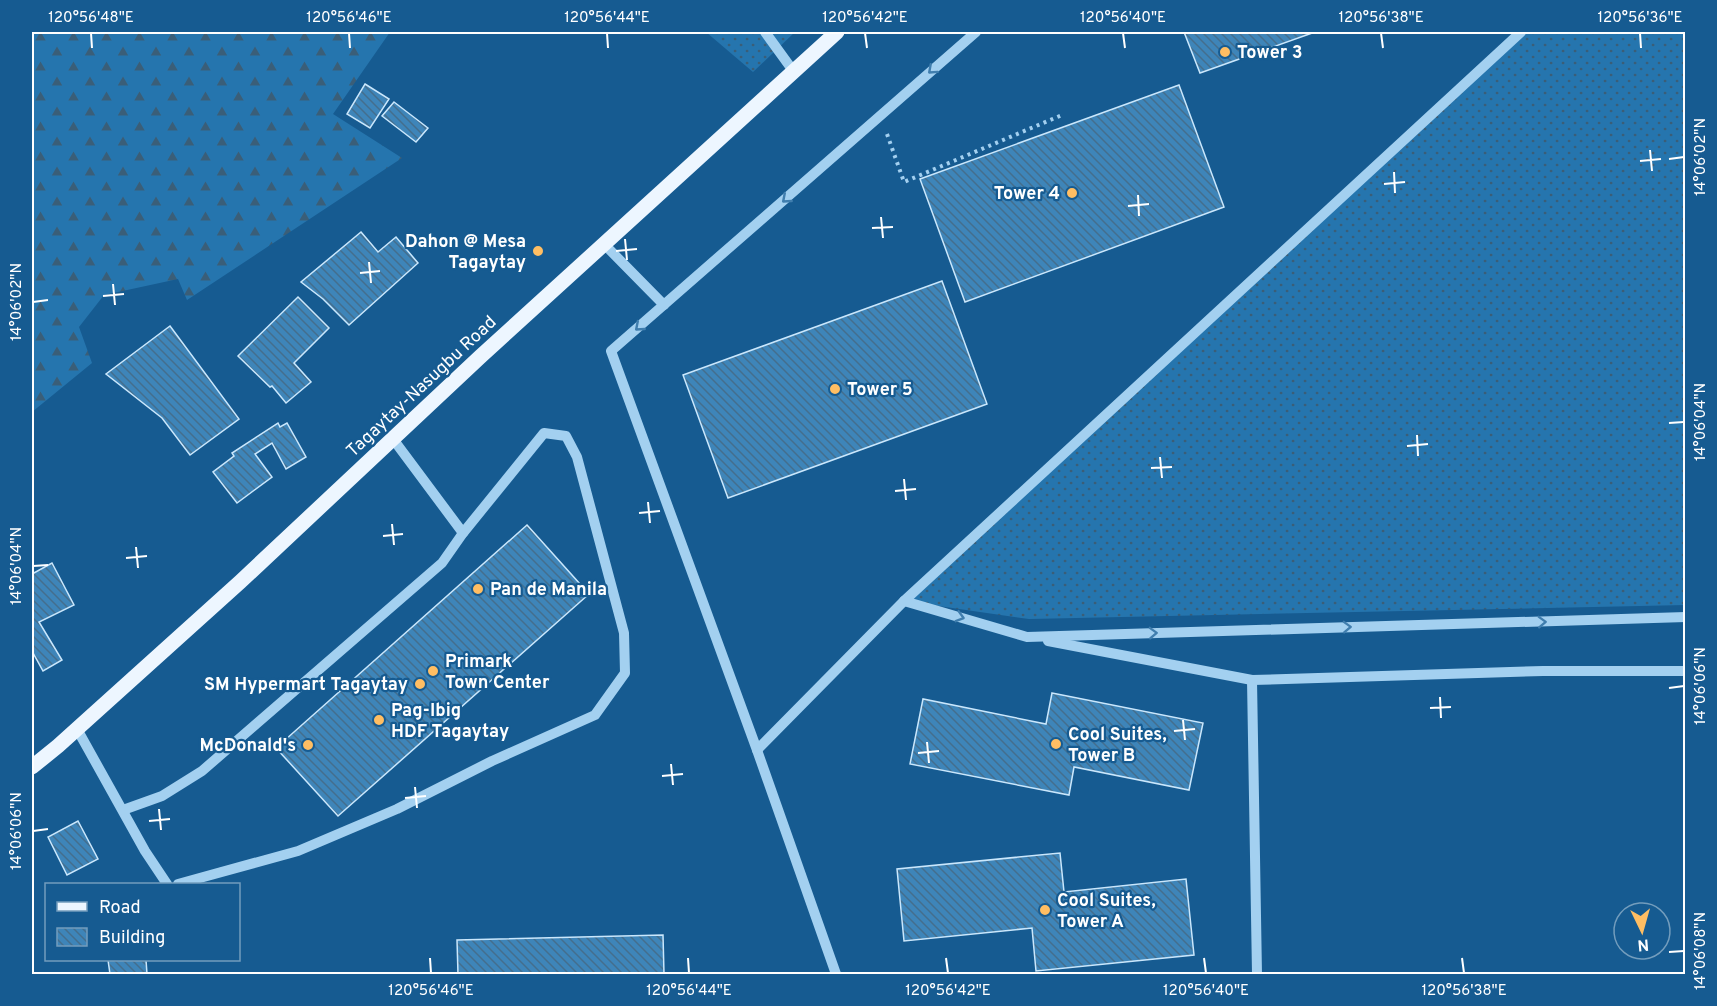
<svg xmlns="http://www.w3.org/2000/svg" width="1717" height="1006" font-family="Overpass,sans-serif">
	<defs>
		<pattern id="grass-dots" width="8" height="8" patternUnits="userSpaceOnUse" patternTransform="scale(1.5)"><rect width="8" height="8" fill="#2575ae"/><path d="M2 2h.1M6 6h.1" fill="none" stroke="#3a5e78" stroke-width="1.8" stroke-linecap="round"/></pattern>
		<pattern id="forest-firs" width="22" height="20" patternUnits="userSpaceOnUse" patternTransform="scale(1.5)"><rect width="22" height="20" fill="#2575ae"/><path d="M5 1l3.5 6h-7zM16 11l3.5 6h-7z" fill="#3a5e78"/></pattern>
		<pattern id="building-back-hatch" width="6" height="6" patternUnits="userSpaceOnUse" patternTransform="scale(1.5)"><rect width="6" height="6" fill="#3e85b9"/><path d="M-1 5l2 2M0 0l6 6M5-1l2 2" fill="none" stroke="#446e8d"/></pattern>
	</defs>
	<rect width="100%" height="100%" fill="#165b91"/>
	<!-- grass -->
	<g fill="url(#grass-dots)">
		<polygon points="706,32 795,32 753,72"/>
		<polygon points="1521,32 1685,32 1685,605 1029,619 904,601"/>
	</g>
	<!-- forest -->
	<polygon fill="url(#forest-firs)" points="32,32 390,32 333,114 402,158 187,300 178,279 104,295 79,327 92,363 32,412"/>
	<!-- building -->
	<g fill="url(#building-back-hatch)" stroke="#cae7fc" stroke-width="1.5">
		<polygon points="1184,32 1315,32 1200,73"/>
		<polygon points="365,84 389,99 370,128 347,114"/>
		<polygon points="1179,85 1224,207 965,302 920,179"/>
		<polygon points="394,102 428,128 416,142 382,116"/>
		<polygon points="361,232 378,252 396,237 418,263 349,325 323,299 301,282"/>
		<polygon points="942,281 987,404 728,498 683,375"/>
		<polygon points="298,297 329,328 294,363 311,382 286,403 272,386 270,387 238,356"/>
		<polygon points="170,326 239,419 190,455 162,418 106,374"/>
		<polygon points="278,423 280,427 287,423 306,457 286,469 272,443 255,454 272,477 237,503 213,472 234,456 232,453"/>
		<polygon points="527,525 589,594 338,816 276,748"/>
		<polygon points="52,563 74,605 39,622 62,660 43,671 32,651 32,574"/>
		<polygon points="1052,693 1203,723 1189,790 1074,767 1069,795 910,764 923,699 1046,724"/>
		<polygon points="78,821 98,859 67,875 48,837"/>
		<polygon points="1060,853 1064,892 1186,879 1194,955 1036,971 1032,928 904,941 897,869"/>
		<polygon points="663,935 664,974 458,974 457,940"/>
		<polygon points="108,960 146,960 147,974 110,974"/>
	</g>
	<g fill="none" stroke-linecap="round" stroke-linejoin="round">
		<!-- path -->
		<polyline stroke="#a3d0f0" stroke-width="4" stroke-dasharray="3 4.5" stroke-linecap="butt" points="887,134 904,182 1062,115"/>
		<!-- minor -->
		<g stroke="#a3d0f0" stroke-width="10">
			<polyline points="765,32 794,72"/>
			<polyline points="604,244 664,305"/>
			<polyline points="393,439 463,533"/>
			<polyline points="904,601 1027,637 1686,617"/>
			<polyline points="1048,641 1252,680 1543,671 1686,671"/>
			<polyline points="1252,680 1257,974"/>
			<polyline points="77,729 145,851 167,884"/>
			<polyline points="757,750 904,601 1521,32"/>
			<polyline points="123,810 162,796 202,771 442,563 463,533 544,433 566,436 577,457 624,633 625,673 595,715 492,761 397,809 298,851 178,884"/>
			<polyline points="836,974 757,750 611,351 976,32"/>
		</g>
		<!-- major -->
		<polyline stroke="#edf6ff" stroke-width="15" points="32,767 58,746 240,582 481,356 837,32"/>
	</g>
	<!-- one-way arrows -->
	<defs><path id="oneway-chevron" d="M-2-3.5L2.5 0L-2 3.5" fill="none" stroke-width="1.6" stroke-linecap="round" stroke-linejoin="round" transform="scale(1.5)"/></defs>
	<g stroke="#407eae">
		<use href="#oneway-chevron" transform="translate(932 70) rotate(138)"/>
		<use href="#oneway-chevron" transform="translate(786 199) rotate(139)"/>
		<use href="#oneway-chevron" transform="translate(639 327) rotate(139)"/>
		<use href="#oneway-chevron" transform="translate(960 617) rotate(16)"/>
		<use href="#oneway-chevron" transform="translate(1542 622) rotate(-2)"/>
		<use href="#oneway-chevron" transform="translate(1347 627) rotate(-2)"/>
		<use href="#oneway-chevron" transform="translate(1153 633) rotate(-2)"/>
	</g>
	<!-- ticks -->
	<path fill="none" stroke="#fff" stroke-width="2" d="M91,33L92,48M349,33L350,48M607,33L608,48M865,33L867,48M1123,33L1125,48M1381,33L1383,48M1640,33L1641,48M1650,150L1652,171M1669,159L1684,157M1640,161L1661,159M1394,172L1395,193M1384,184L1405,182M1138,195L1139,216M1128,206L1149,204M881,217L883,238M872,228L893,227M625,239L627,260M616,251L637,249M369,262L371,283M360,273L380,271M113,284L115,305M103,296L124,294M33,302L48,300M1669,423L1684,422M1417,435L1418,456M1407,446L1428,444M1160,457L1162,478M1151,468L1172,467M904,479L906,500M895,491L916,489M648,502L650,523M639,513L660,511M392,524L394,545M383,536L403,534M136,547L138,568M126,558L147,556M33,566L48,565M1669,688L1684,686M1440,697L1441,718M1430,708L1451,707M1183,720L1185,740M1174,731L1195,729M927,742L929,763M918,753L939,751M671,764L673,785M662,776L683,774M415,787L417,808M405,798L426,796M159,809L161,830M149,821L170,819M33,831L48,829M1669,952L1684,951M430,958L431,973M688,958L689,973M946,958L948,973M1204,958L1206,973M1462,958L1464,973"/>
	<!-- markers -->
	<g fill="#ffbe63" stroke="#165b91" stroke-width="2">
		<circle cx="1225" cy="52" r="6"/>
		<circle cx="1072" cy="193" r="6"/>
		<circle cx="538" cy="251" r="6"/>
		<circle cx="835" cy="389" r="6"/>
		<circle cx="478" cy="589" r="6"/>
		<circle cx="433" cy="671" r="6"/>
		<circle cx="420" cy="684" r="6"/>
		<circle cx="379" cy="720" r="6"/>
		<circle cx="1056" cy="744" r="6"/>
		<circle cx="308" cy="745" r="6"/>
		<circle cx="1045" cy="910" r="6"/>
	</g>
	<g text-anchor="middle" stroke-width="4.5" stroke-linejoin="round" paint-order="stroke">
		<!-- poi labels -->
		<g font-size="18" font-weight="bold" fill="#fff" stroke="#165b91" text-anchor="start">
			<text x="1237" y="58">Tower 3</text>
			<text x="1060" y="199" text-anchor="end">Tower 4</text>
			<text x="526" y="247" text-anchor="end">Dahon @ Mesa<tspan x="526" dy="21">Tagaytay</tspan></text>
			<text x="847" y="395">Tower 5</text>
			<text x="490" y="595">Pan de Manila</text>
			<text x="445" y="667">Primark<tspan x="445" dy="21">Town Center</tspan></text>
			<text x="408" y="690" text-anchor="end">SM Hypermart Tagaytay</text>
			<text x="391" y="716">Pag-Ibig<tspan x="391" dy="21">HDF Tagaytay</tspan></text>
			<text x="1068" y="740">Cool Suites,<tspan x="1068" dy="21">Tower B</tspan></text>
			<text x="296" y="751" text-anchor="end">McDonald's</text>
			<text x="1057" y="906">Cool Suites,<tspan x="1057" dy="21">Tower A</tspan></text>
		</g>
		<!-- street labels -->
		<g font-size="18" fill="#fff" stroke="#165b91">
			<text transform="translate(421 386) rotate(-43)" y="6">Tagaytay-Nasugbu Road</text>
		</g>
	</g>
	<!-- border -->
	<rect width="1717" height="1006" fill="none" stroke="#165b91" stroke-width="66"/>
	<!-- legend -->
	<rect x="45" y="883" width="195" height="78" fill="#165b91" stroke="#739dbd" stroke-width="1.5"/>
	<rect x="57" y="902" width="30" height="9" fill="#edf6ff" stroke="#739dbd" stroke-width="1.5"/>
	<text x="99" y="913" font-size="18" fill="#ffffff">Road</text>
	<rect x="57" y="928" width="30" height="18" fill="url(#building-back-hatch)" stroke="#739dbd" stroke-width="1.5"/>
	<text x="99" y="943" font-size="18" fill="#ffffff">Building</text>
	<!-- north arrow -->
	<g transform="translate(1642 931) rotate(175)"><circle r="28" fill="#165b91" stroke="#739dbd" stroke-width="1.5"/>
	<path d="M0-4.5L10 22L0 15L-10 22Z" fill="#ffbe63"/>
	<text y="-9" font-size="16" font-weight="bold" text-anchor="middle" fill="#ffffff">N</text>
	</g>
	<rect x="33" y="33" width="1651" height="940" fill="none" stroke="#fff" stroke-width="2"/>
	<g font-size="15" text-anchor="middle" fill="#fff">
		<text x="91" y="22">120°56'48"E</text>
		<text x="349" y="22">120°56'46"E</text>
		<text x="607" y="22">120°56'44"E</text>
		<text x="865" y="22">120°56'42"E</text>
		<text x="1123" y="22">120°56'40"E</text>
		<text x="1381" y="22">120°56'38"E</text>
		<text x="1640" y="22">120°56'36"E</text>
		<text transform="translate(1700 157) rotate(-90)" y="5">14°06'02"N</text>
		<text transform="translate(16 302) rotate(-90)" y="5">14°06'02"N</text>
		<text transform="translate(1700 422) rotate(-90)" y="5">14°06'04"N</text>
		<text transform="translate(16 566) rotate(-90)" y="5">14°06'04"N</text>
		<text transform="translate(1700 686) rotate(-90)" y="5">14°06'06"N</text>
		<text transform="translate(16 831) rotate(-90)" y="5">14°06'06"N</text>
		<text transform="translate(1700 951) rotate(-90)" y="5">14°06'08"N</text>
		<text x="431" y="995">120°56'46"E</text>
		<text x="689" y="995">120°56'44"E</text>
		<text x="948" y="995">120°56'42"E</text>
		<text x="1206" y="995">120°56'40"E</text>
		<text x="1464" y="995">120°56'38"E</text>
	</g>
</svg>
